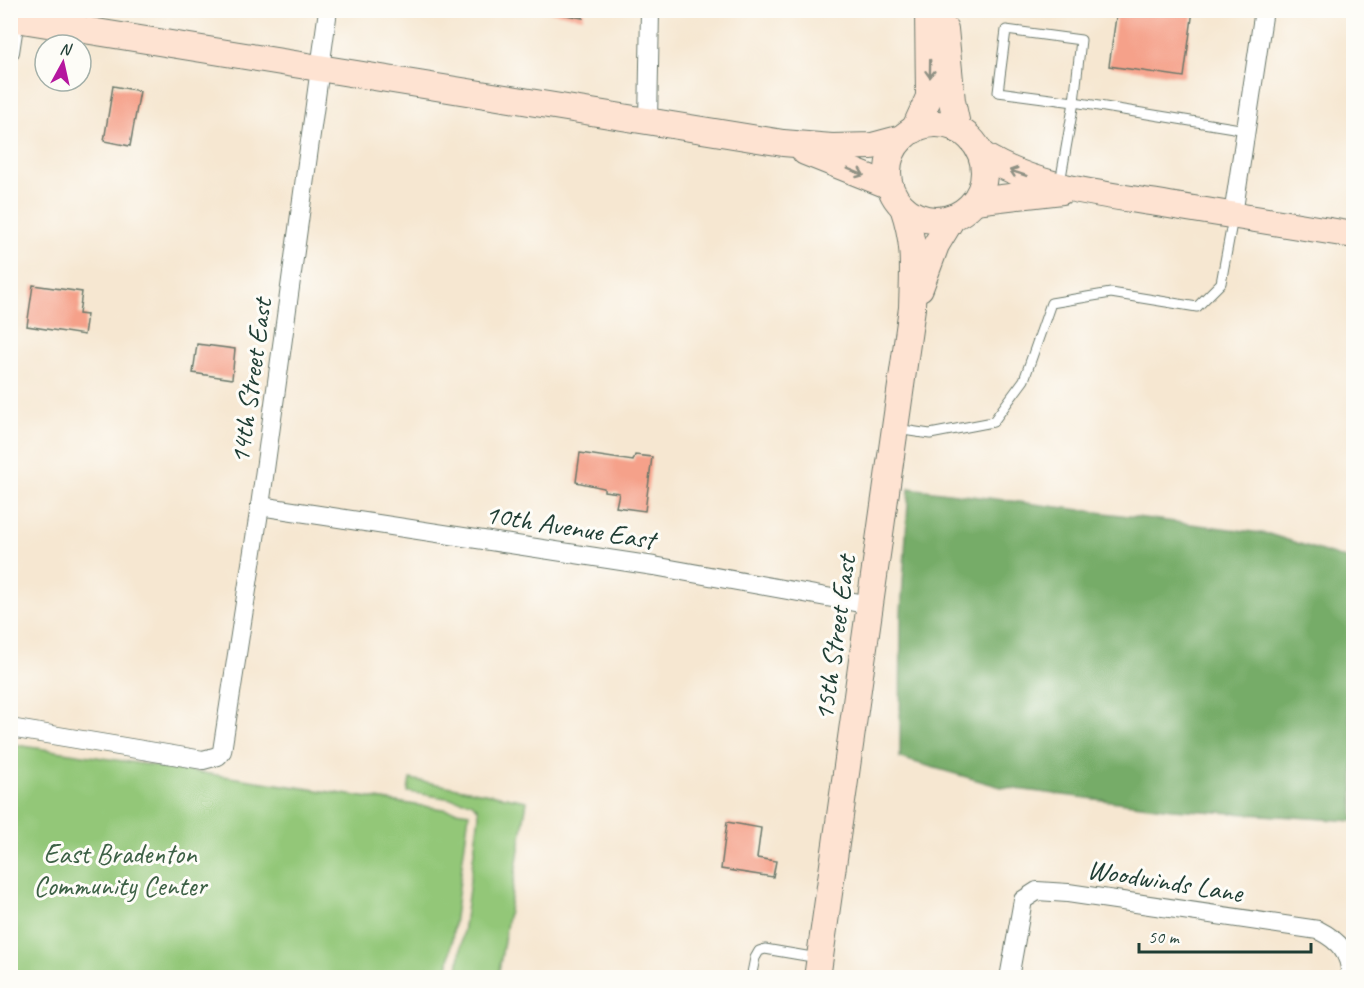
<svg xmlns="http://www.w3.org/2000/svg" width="1364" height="988" font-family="Caveat,sans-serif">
	<rect width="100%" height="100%" fill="#fdfcf7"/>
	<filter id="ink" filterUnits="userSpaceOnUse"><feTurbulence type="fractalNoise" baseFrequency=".0167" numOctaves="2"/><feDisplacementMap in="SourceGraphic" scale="12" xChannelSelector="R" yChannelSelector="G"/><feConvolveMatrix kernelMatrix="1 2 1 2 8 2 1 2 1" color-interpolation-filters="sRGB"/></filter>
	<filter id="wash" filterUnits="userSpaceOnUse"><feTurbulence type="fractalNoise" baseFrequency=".008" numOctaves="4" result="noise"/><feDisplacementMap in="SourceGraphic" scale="24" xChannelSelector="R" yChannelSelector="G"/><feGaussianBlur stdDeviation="1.35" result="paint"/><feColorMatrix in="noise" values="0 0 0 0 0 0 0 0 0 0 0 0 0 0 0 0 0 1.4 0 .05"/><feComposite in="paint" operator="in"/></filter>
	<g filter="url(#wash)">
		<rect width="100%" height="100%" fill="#f6e7d1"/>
		<!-- green -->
		<g fill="#93c778" stroke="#598256" stroke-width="1.5">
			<polygon points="10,744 469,813 447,977 11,977"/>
			<polygon points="410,779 527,801 498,977 457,977 479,815 478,808 471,802 408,792"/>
		</g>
		<!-- forest -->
		<polygon fill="#76ac68" stroke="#4a744e" stroke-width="1.5" points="909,488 1269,534 1353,561 1354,661 1349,722 1354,723 1353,821 1172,809 1001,787 900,758 901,614"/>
		<g id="blocks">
			<!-- building -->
			<g fill="#f5a18a">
				<polygon points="539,10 584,10 583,18"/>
				<polygon points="1117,10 1193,10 1184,77 1109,66"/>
				<polygon points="113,86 140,91 130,146 104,141"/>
				<polygon points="33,285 82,292 79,314 87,315 84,335 27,326"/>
				<polygon points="197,344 235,349 232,379 193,373"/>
				<polygon points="580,453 633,461 635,455 652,457 645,511 616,507 619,493 604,491 604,488 576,482"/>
				<polygon points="727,822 761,828 757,858 776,861 773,877 721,869"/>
			</g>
		</g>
	</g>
	<g filter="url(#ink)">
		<use href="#blocks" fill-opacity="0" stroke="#6a786b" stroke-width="1.5"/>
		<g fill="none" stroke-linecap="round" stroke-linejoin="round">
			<!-- lane casing -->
			<g stroke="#6a786b" stroke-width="11">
				<g id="lane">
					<polygon points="1006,30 1081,40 1074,102 998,92"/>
					<polyline points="1060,183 1074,102 1246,130"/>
					<polyline points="896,429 930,434 993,422 1024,380 1051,303 1111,293 1197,307 1221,283 1233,218"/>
					<polyline points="751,978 755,958 759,951 765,949 818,958"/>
				</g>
			</g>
			<!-- street casing -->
			<g stroke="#6a786b" stroke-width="20">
				<g id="street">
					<polyline points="10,52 15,19"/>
					<polyline points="648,122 650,10"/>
					<polyline points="1233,215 1264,10"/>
					<polyline points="260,506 654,566 871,605"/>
					<polyline points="10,728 203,760 218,756 222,751 260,506 328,10"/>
					<path d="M1009,978L1023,900L1037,891L1068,893L1318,930C1338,940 1352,954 1350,978"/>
				</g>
			</g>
			<!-- secondary casing -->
			<g stroke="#6a786b" stroke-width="28">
				<g id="secondary">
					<polyline points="10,18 783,143 832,147 872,146 902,138"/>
					<polyline points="945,29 952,101 958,130"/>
					<circle cx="936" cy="172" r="48"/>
					<polyline points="914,130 929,97 928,10"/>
					<polyline points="805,152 890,186"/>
					<path d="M981,154C1036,189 1105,194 1169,205C1230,215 1292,225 1354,235"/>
					<polyline points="975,201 1062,191"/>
					<polyline points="920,288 936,245 953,217"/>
					<path d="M817,978L912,308C913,269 916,245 903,207"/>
				</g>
			</g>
			<!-- lane -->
			<use href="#lane" stroke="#fff" stroke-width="9"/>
			<!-- street -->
			<use href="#street" stroke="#fff" stroke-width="18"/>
			<!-- secondary -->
			<use href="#secondary" stroke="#fee3d2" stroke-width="26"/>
		</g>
		<!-- one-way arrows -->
		<defs><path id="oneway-shaft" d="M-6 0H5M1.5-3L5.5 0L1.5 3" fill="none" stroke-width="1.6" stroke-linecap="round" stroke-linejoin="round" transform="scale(1.5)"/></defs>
		<g stroke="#8e9083">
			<use href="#oneway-shaft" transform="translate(930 69) rotate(91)"/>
			<use href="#oneway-shaft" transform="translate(856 172) rotate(22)"/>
			<use href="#oneway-shaft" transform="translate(1018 173) rotate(-161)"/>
		</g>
	</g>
	<g text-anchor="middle" stroke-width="6" stroke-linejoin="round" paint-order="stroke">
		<!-- street labels -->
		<g font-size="28" fill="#1f3d34" stroke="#fdfcf7">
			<text transform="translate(250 381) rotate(-82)" y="10">14th Street East</text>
			<text transform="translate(570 526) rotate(9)" y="10">10th Avenue East</text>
			<text transform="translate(834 638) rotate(-82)" y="10">15th Street East</text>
			<text transform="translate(1165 880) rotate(9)" y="10">Woodwinds Lane</text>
		</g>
		<!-- park labels -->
		<g font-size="28" fill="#3c6045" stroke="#fdfcf7">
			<text x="120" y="863">East Bradenton<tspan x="120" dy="32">Community Center</tspan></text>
		</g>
	</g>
	<!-- margin -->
	<rect width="1364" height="988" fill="none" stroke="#fdfcf7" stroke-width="36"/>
	<!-- north arrow -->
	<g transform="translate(63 63) rotate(8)"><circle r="28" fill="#fdfcf7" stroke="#a4b0a9" stroke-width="1.5"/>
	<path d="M0-4.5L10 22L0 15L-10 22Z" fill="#b5179e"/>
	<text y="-9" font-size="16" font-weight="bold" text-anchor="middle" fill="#1f3d34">N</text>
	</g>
	<!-- scale -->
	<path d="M1139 943v9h172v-9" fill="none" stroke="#1f3d34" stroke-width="3"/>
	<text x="1148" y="943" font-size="18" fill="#1f3d34" stroke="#fdfcf7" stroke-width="4.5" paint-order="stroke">50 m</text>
</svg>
